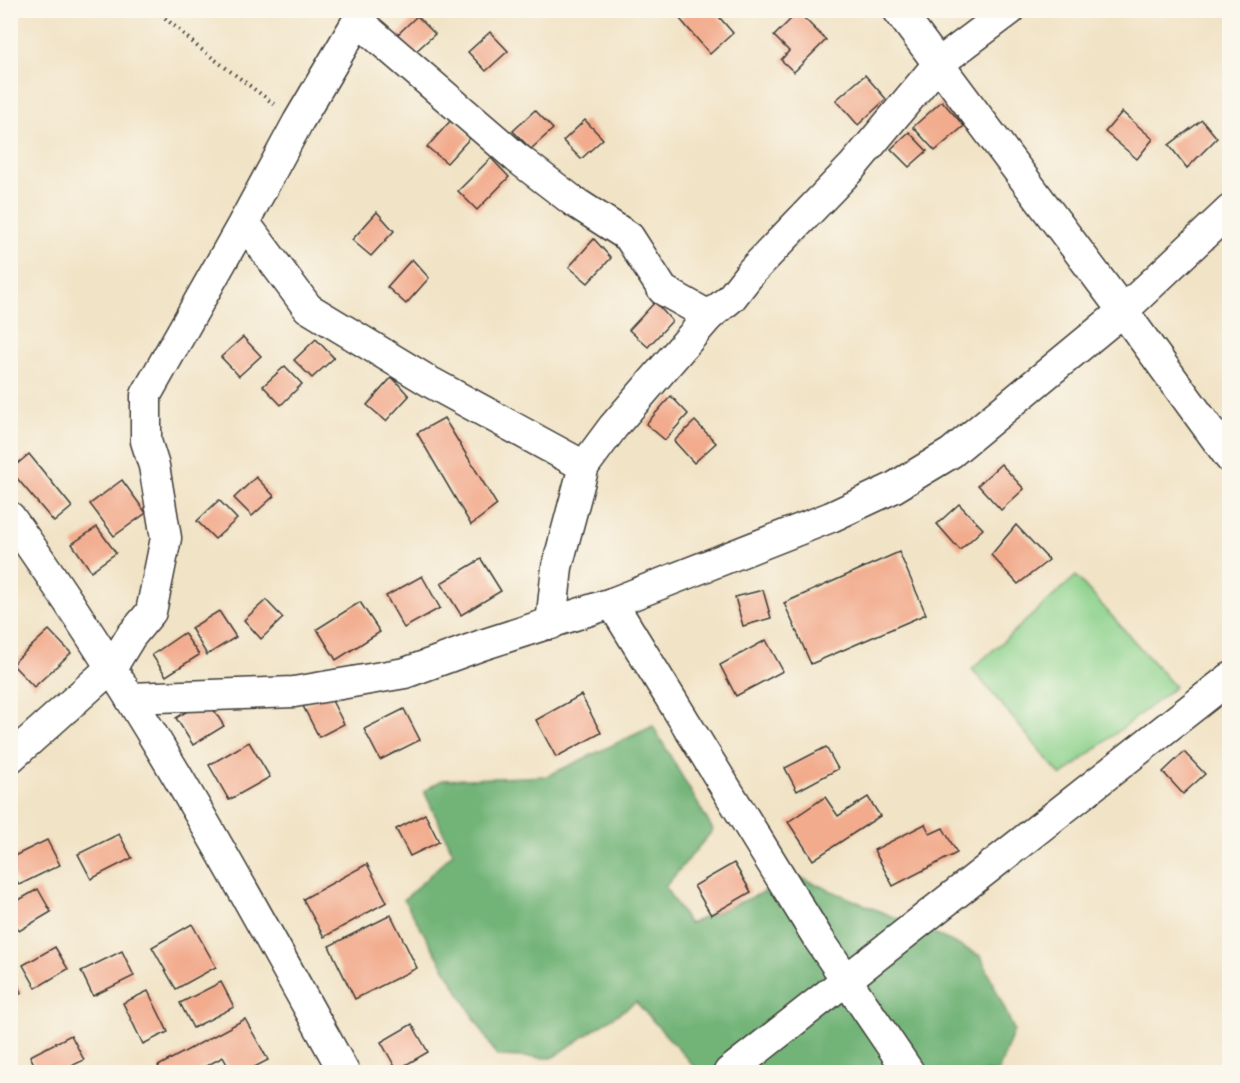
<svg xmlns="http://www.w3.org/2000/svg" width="1240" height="1083" font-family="Mali,sans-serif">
	<rect width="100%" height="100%" fill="#fbf7ec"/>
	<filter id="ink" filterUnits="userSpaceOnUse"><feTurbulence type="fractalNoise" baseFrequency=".0167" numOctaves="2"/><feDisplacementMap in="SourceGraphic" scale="12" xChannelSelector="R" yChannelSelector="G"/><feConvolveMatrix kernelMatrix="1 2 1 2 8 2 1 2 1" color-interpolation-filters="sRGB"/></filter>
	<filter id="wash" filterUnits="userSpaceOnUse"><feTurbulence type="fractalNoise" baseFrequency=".008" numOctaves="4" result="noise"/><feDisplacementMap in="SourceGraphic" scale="24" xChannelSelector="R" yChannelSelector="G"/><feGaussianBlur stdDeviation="1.35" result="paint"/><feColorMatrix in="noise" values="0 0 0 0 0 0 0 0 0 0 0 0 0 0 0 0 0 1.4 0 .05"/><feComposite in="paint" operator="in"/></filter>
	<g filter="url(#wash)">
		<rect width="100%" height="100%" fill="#f1e3c6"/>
		<!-- green -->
		<polygon fill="#8dd28d" stroke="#547754" stroke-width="1.5" points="1076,576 1175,687 1061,776 972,669"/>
		<!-- forest -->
		<polygon fill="#72b478" stroke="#47684a" stroke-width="1.5" points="653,726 713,830 665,887 689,924 799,877 948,940 981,956 1014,1030 998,1072 699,1072 636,1002 552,1058 497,1056 404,900 453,853 424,791 442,780 547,776"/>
		<g id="blocks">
			<!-- building -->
			<g fill="#f2ab8d">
				<polygon points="690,10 713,10 733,33 710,54 680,19"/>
				<polygon points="798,12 826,40 794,72 781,60 789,51 774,36"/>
				<polygon points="417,16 435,34 413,54 396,36"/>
				<polygon points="490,32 508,51 486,71 468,52"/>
				<polygon points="865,75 886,99 858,125 836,100"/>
				<polygon points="942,101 964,126 935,151 913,127"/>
				<polygon points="535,110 553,129 531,149 513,131"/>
				<polygon points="1122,112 1153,139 1137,159 1105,132"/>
				<polygon points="452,119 470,138 447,163 427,147"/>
				<polygon points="585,120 603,139 581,159 563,141"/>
				<polygon points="1202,120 1217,138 1187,168 1169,145"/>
				<polygon points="909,132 927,151 909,167 891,149"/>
				<polygon points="491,158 509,177 477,210 458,191"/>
				<polygon points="377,212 394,231 371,256 352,240"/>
				<polygon points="594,239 611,258 588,283 569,267"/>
				<polygon points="412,259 429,278 406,304 387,287"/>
				<polygon points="655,302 672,321 648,347 629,330"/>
				<polygon points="243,337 261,356 239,376 221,357"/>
				<polygon points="316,339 334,358 312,378 294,360"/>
				<polygon points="285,366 302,384 281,405 263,386"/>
				<polygon points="392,377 409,396 386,421 367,405"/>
				<polygon points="671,396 688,414 665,440 646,424"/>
				<polygon points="444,418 497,505 471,525 417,433"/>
				<polygon points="695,421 716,443 694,463 674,441"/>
				<polygon points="29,454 72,507 54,522 10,470"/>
				<polygon points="1001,464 1024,489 1001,510 978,485"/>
				<polygon points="256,477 274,496 252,516 234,498"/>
				<polygon points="122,480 146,513 114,536 90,504"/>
				<polygon points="219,500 237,519 215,539 197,521"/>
				<polygon points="959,504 983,529 960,550 937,524"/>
				<polygon points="1016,525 1049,560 1018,584 991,555"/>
				<polygon points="97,527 116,553 91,571 72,544"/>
				<polygon points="899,552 926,614 811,664 784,603"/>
				<polygon points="481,559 501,591 461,615 441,583"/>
				<polygon points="422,576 440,608 404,628 386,596"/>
				<polygon points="763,590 771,618 743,626 735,597"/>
				<polygon points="266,600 283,618 261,639 244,620"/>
				<polygon points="360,602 380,632 336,660 317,629"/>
				<polygon points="219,611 236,637 207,655 191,628"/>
				<polygon points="49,630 71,653 34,687 12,664"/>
				<polygon points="184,633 199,655 166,676 152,655"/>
				<polygon points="766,640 783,671 736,696 720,665"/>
				<polygon points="328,693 344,724 319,737 303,706"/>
				<polygon points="581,695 601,733 556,757 536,720"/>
				<polygon points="207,699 224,726 193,745 176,718"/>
				<polygon points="404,709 420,740 380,760 364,729"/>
				<polygon points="249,742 270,777 229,800 209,765"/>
				<polygon points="826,747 838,769 797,791 785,768"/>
				<polygon points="1184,752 1205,774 1183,794 1163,772"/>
				<polygon points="825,797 838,816 868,797 880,816 813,860 788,822"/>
				<polygon points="425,814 439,842 410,856 396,829"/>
				<polygon points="925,824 930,834 943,828 957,853 893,886 874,850"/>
				<polygon points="119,834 132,858 91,879 78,854"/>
				<polygon points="47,840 60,865 19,885 10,868 10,858"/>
				<polygon points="734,863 751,892 711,915 694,886"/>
				<polygon points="367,864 387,902 324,937 303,899"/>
				<polygon points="38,889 51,912 19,931 10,915 10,905"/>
				<polygon points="391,915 417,968 355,999 329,946"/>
				<polygon points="192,924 216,967 176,989 152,947"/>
				<polygon points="55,947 68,969 36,988 23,965"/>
				<polygon points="122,951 134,976 93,996 81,971"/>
				<polygon points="10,974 22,993 10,999"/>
				<polygon points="221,982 234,1007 193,1028 180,1003"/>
				<polygon points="148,991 168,1032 143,1044 123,1003"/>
				<polygon points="245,1019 268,1060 245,1072 231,1072 223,1057 195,1072 162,1072 158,1066"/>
				<polygon points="412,1024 428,1052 397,1070 381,1042"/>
				<polygon points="71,1035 84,1060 59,1072 38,1072 30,1056"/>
			</g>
		</g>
	</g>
	<g filter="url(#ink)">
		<use href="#blocks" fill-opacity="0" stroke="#3c3a36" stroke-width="1.5"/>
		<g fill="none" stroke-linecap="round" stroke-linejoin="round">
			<!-- minor casing -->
			<g stroke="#3c3a36" stroke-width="33">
				<g id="minor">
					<polyline points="898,10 1123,311 1230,458"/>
					<polyline points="358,21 517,158 573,201 629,237 663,290 709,316"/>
					<polyline points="244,222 308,308 432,383 584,466"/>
					<path d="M10,517C136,693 240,883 344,1072"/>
					<polyline points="612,603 818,938 909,1072"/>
					<polyline points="551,624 557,567 584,466 613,427 709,316 731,298 752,271 852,167 938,64 1010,10"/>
					<polyline points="130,698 294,692 405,673 482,645 612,603 831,517 893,488 951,453 1123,311 1230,210"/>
					<polyline points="10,758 112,667 131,636 151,612 166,538 154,466 146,441 146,395 244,222 298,122 364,10"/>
					<polyline points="729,1072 1230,678"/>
				</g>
			</g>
			<!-- path -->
			<polyline stroke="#3c3a36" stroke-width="4" stroke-dasharray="1.5 4.5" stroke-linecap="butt" points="156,10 198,47 278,107"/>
			<!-- minor -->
			<use href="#minor" stroke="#fff" stroke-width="30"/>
		</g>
	</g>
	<!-- margin -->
	<rect width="1240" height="1083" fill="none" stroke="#fbf7ec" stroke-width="36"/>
</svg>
